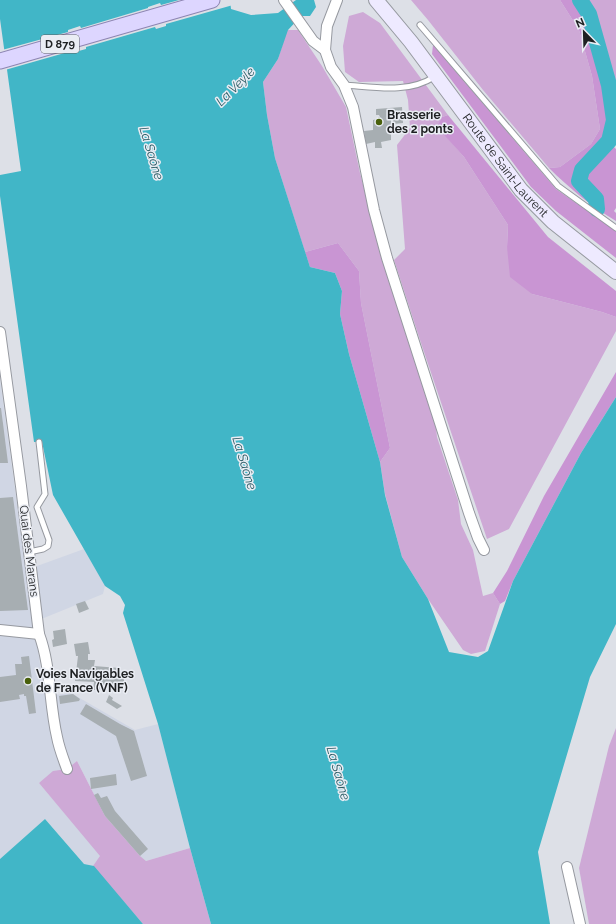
<svg xmlns="http://www.w3.org/2000/svg" width="616" height="924" font-family="Raleway,sans-serif">
	<rect width="100%" height="100%" fill="#dde0e7"/>
	<!-- built -->
	<polygon fill="#d0d6e4" points="0,379 26,570 84,549 105,586 103,594 34,622 42,679 55,695 71,693 135,730 158,724 190,848 146,861 140,856 105,816 77,761 67,769 39,783 101,856 93,866 84,864 45,819 0,859"/>
	<!-- green -->
	<g fill="#cea9d6">
		<polygon points="411,0 560,0 579,30 592,76 600,129 591,144 560,167 549,168 483,90 428,20"/>
		<path d="M586,0H616V96C612,66 601,26 586,0Z"/>
		<polygon points="363,12 380,23 448,115 442,117 438,127 464,157 508,225 507,247 532,294 602,312 616,317 616,331 509,529 487,539 420,340 394,260 405,249 397,145 410,128 408,100 403,81 359,82 345,72 343,46 349,16"/>
		<polygon points="287,30 298,30 322,66 346,107 360,173 386,272 435,418 437,437 458,500 461,524 473,550 483,596 493,593 500,604 485,651 471,654 463,650 428,599 402,557 385,494 380,462 390,448 361,303 359,271 338,243 305,252 275,158 267,115 263,82 278,59"/>
		<polygon points="616,728 616,924 589,924 579,868 609,746"/>
		<polygon points="77,761 105,816 140,856 146,861 190,848 211,924 143,924 93,866 100,856 39,783 53,771 67,769"/>
	</g>
	<!-- forest -->
	<g fill="#c995d3">
		<path d="M560,0H574L584,16L596,49L607,119L604,137L616,149V208L614,211L616,213V221C591,206 569,188 549,168L560,167L591,144L600,129L592,76L579,30Z"/>
		<polygon points="433,45 556,189 616,231 616,258 556,211 531,187 432,54"/>
		<polygon points="448,115 548,237 616,291 616,317 602,312 532,294 510,277 507,247 508,225 464,157 437,127 442,117"/>
		<polygon points="338,243 359,271 361,303 390,448 380,462 349,354 340,314 342,291 335,273 310,267 305,252"/>
		<polygon points="616,372 616,397 581,453 513,581 505,601 500,604 493,593 507,571 544,496"/>
	</g>
	<!-- water -->
	<g fill="#41b6c7">
		<polygon points="0,0 230,0 231,9 251,15 278,13 296,0 314,0 316,7 310,16 301,16 288,30 278,59 263,82 267,115 275,158 310,267 335,273 342,291 340,314 349,354 380,462 385,495 402,557 428,599 449,652 478,657 488,651 513,581 581,453 616,397 616,624 590,677 538,852 550,924 211,924 190,848 158,724 123,613 125,605 120,596 105,586 53,495 42,442 34,442 0,196 0,175 21,171 0,19"/>
		<polygon points="45,819 84,864 94,866 143,924 0,924 0,859"/>
	</g>
	<!-- pier -->
	<polygon fill="#dde0e7" points="179,0 232,0 233,5 166,24 166,26 156,29 155,27 86,47 86,49 75,52 75,50 5,70 2,50 68,32 68,30 80,26 81,28 148,8 148,7 160,3 161,5"/>
	<g fill="none" stroke-linecap="round" stroke-linejoin="round">
		<!-- river -->
		<polyline stroke="#41b6c7" stroke-width="16" points="580,0 589,14 609,85 614,120 609,141 582,170 579,181 596,199 597,209"/>
	</g>
	<!-- building -->
	<g fill="#a7aeb2">
		<polygon points="402,107 403,123 393,124 393,119 391,119 391,140 381,142 382,148 375,148 375,142 366,144 364,131 373,130 373,120 378,119 378,117 380,117 379,115 376,115 376,109"/>
		<polygon points="0,408 1,408 8,463 0,463"/>
		<polygon points="13,497 28,610 0,611 0,498"/>
		<polygon points="85,601 89,609 79,613 76,604"/>
		<polygon points="65,629 67,644 53,647 52,640 54,639 53,631"/>
		<polygon points="88,642 90,654 88,654 88,660 95,660 94,666 119,668 119,677 124,677 124,687 101,685 100,690 93,690 94,682 75,681 78,656 76,656 74,644"/>
		<polygon points="29,656 36,713 29,714 26,696 24,696 24,694 19,695 20,699 0,702 0,677 16,675 15,664 22,664 21,657"/>
		<polygon points="73,694 80,699 79,701 60,704 59,696"/>
		<polygon points="109,695 113,698 112,700 122,706 117,709 106,702"/>
		<polygon points="86,704 120,724 134,731 147,776 131,781 116,736 80,714"/>
		<polygon points="116,774 117,785 91,789 90,778"/>
		<polygon points="98,793 101,798 107,796 115,811 148,849 140,856 105,816 94,795"/>
	</g>
	<g fill="none" stroke-linecap="round" stroke-linejoin="round">
		<!-- lane casing -->
		<g stroke="#9699a0" stroke-width="7">
			<g id="lane">
				<polyline points="420,25 558,186 616,228"/>
				<path d="M344,85C374,87 408,94 434,77"/>
				<polyline points="29,552 43,549 48,546 49,540 37,507 45,494 39,442"/>
			</g>
		</g>
		<!-- street casing -->
		<g stroke="#9699a0" stroke-width="12">
			<g id="street">
				<polyline points="284,0 313,41 325,50"/>
				<polyline points="337,0 327,26 325,50 331,67 344,85 353,107 374,210 387,258 469,513 478,538 484,550"/>
				<path d="M0,332L21,486L39,634C51,666 49,703 57,737C59,748 63,758 67,769"/>
				<polyline points="0,630 39,634"/>
				<polyline points="567,867 580,924"/>
			</g>
		</g>
		<!-- secondary casing -->
		<g stroke="#9699a0" stroke-width="16">
			<g id="secondary">
				<path id="s1" d="M376,0L411,42L521,190L553,222L616,272"/>
			</g>
		</g>
		<!-- primary casing -->
		<g stroke="#8c84b2" stroke-width="17">
			<polyline id="primary" points="0,61 212,0"/>
		</g>
		<!-- lane -->
		<use href="#lane" stroke="#fff" stroke-width="5"/>
		<!-- street -->
		<use href="#street" stroke="#fff" stroke-width="10"/>
		<!-- secondary -->
		<use href="#secondary" stroke="#eeeaff" stroke-width="14"/>
		<!-- primary -->
		<use href="#primary" stroke="#ddd6ff" stroke-width="15"/>
	</g>
	<!-- markers -->
	<g fill="#49600b" stroke="#eaedf4" stroke-width="1.5">
		<circle cx="379" cy="122" r="4"/>
		<circle cx="28" cy="681" r="4"/>
	</g>
	<g text-anchor="middle" stroke-width="3" stroke-linejoin="round" paint-order="stroke">
		<!-- shield labels -->
		<rect fill="#eaedf4" stroke="#5b5e61" stroke-width="1" x="41" y="35" width="38" height="18" rx="3"/>
		<g font-size="11" font-weight="bold" fill="#1e2022">
			<text x="60" y="48">D 879</text>
		</g>
		<!-- poi labels -->
		<g font-size="12" font-weight="bold" fill="#1e2022" stroke="#eaedf4" text-anchor="start">
			<text x="387" y="119">Brasserie<tspan x="387" dy="14">des 2 ponts</tspan></text>
			<text x="36" y="678">Voies Navigables<tspan x="36" dy="14">de France (VNF)</tspan></text>
		</g>
		<!-- street labels -->
		<g font-size="12" fill="#1e2022" stroke="#eaedf4">
			<text dy="4" stroke="none"><textPath href="#s1" startOffset="210">Route de Saint-Laurent</textPath></text>
			<text transform="translate(29 551) rotate(83)" y="4">Quai des Marans</text>
		</g>
		<!-- water labels -->
		<g font-size="13" font-style="italic" fill="#2a5b63" stroke="#eaedf4">
			<text transform="translate(235 86) rotate(-45)" y="5">La Veyle</text>
			<text transform="translate(152 153) rotate(73)" y="5">La Saône</text>
			<text transform="translate(245 463) rotate(73)" y="5">La Saône</text>
			<text transform="translate(339 773) rotate(74)" y="5">La Saône</text>
		</g>
	</g>
	<!-- north arrow -->
	<g transform="translate(584 32) rotate(337)" stroke="#eaedf4" stroke-width="3" paint-order="stroke">
	<path d="M0-3L7 15L0 10L-7 15Z" fill="#1e2022"/>
	<text y="-6" font-size="11" font-weight="bold" text-anchor="middle" fill="#1e2022">N</text>
	</g>
</svg>
